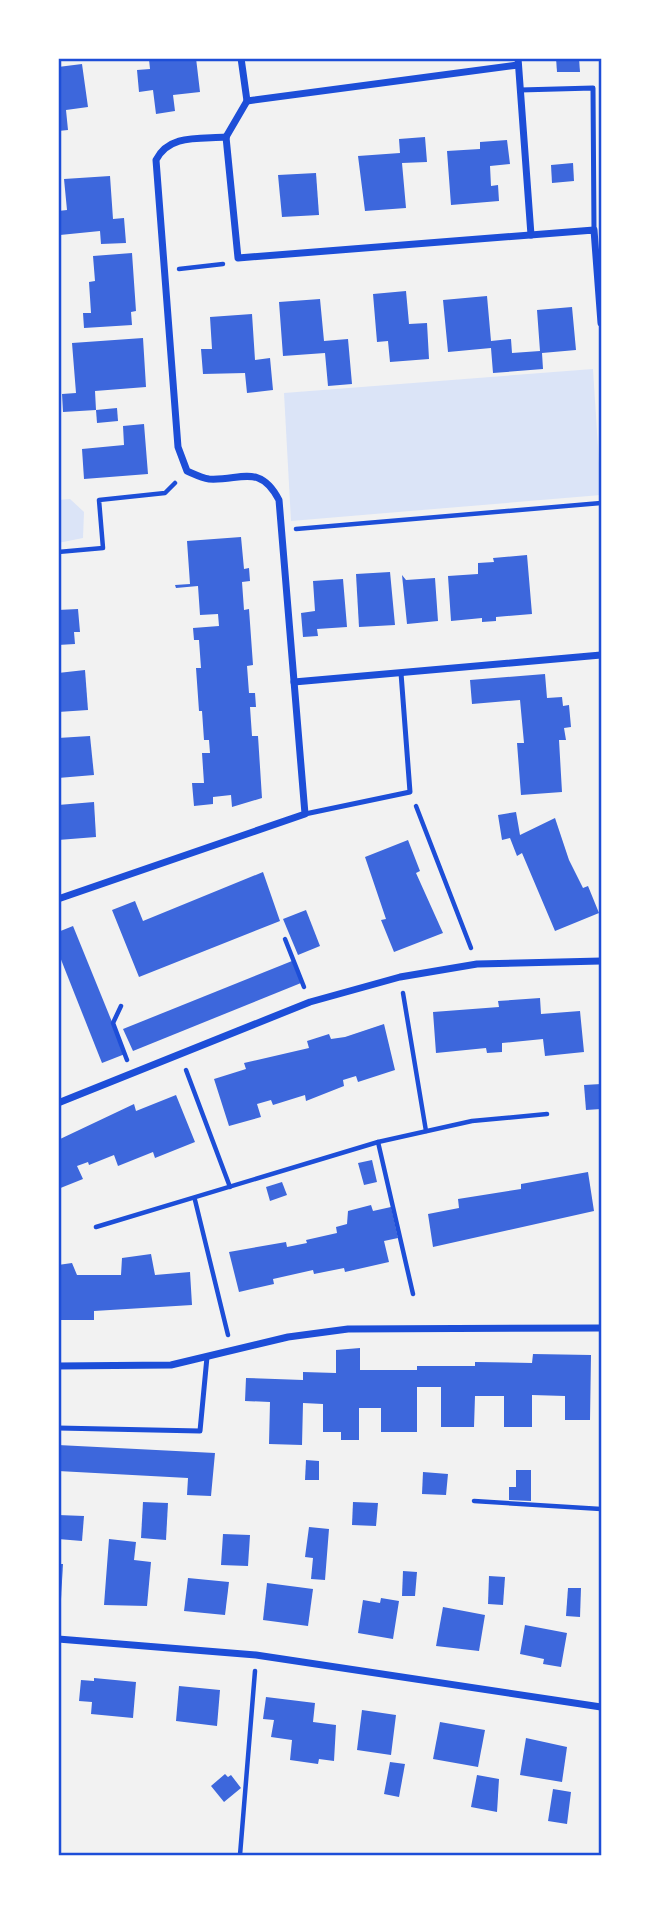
<svg xmlns="http://www.w3.org/2000/svg" width="659" height="1913" font-family="Montserrat,sans-serif">
	<rect width="100%" height="100%" fill="#f2f2f2"/>
	<!-- green -->
	<g fill="#dbe4f7">
		<polygon points="593,369 601,495 291,521 284,393"/>
		<polygon points="70,499 84,512 83,538 58,543 58,500"/>
	</g>
	<!-- building -->
	<g fill="#3d67dc">
		<polygon points="164,58 196,58 200,92 173,95 175,111 156,114 153,90 139,92 137,70 150,69 149,59"/>
		<polygon points="556,58 579,58 580,72 557,72"/>
		<polygon points="82,64 88,107 66,110 68,130 58,131 58,67"/>
		<polygon points="425,137 427,162 402,163 406,208 365,211 358,156 400,153 399,139"/>
		<polygon points="507,140 510,164 490,166 491,186 498,185 499,201 451,205 447,151 480,149 480,142"/>
		<polygon points="573,163 574,181 552,183 551,165"/>
		<polygon points="316,173 319,215 282,217 278,175"/>
		<polygon points="110,176 113,219 124,218 126,243 101,244 100,231 60,235 58,211 67,210 64,179"/>
		<polygon points="132,253 136,311 131,312 132,325 84,328 83,313 91,313 89,282 95,281 93,256"/>
		<polygon points="406,291 409,324 427,323 429,359 390,362 388,341 377,342 373,294"/>
		<polygon points="487,296 491,341 511,339 512,353 540,351 537,310 572,307 576,350 542,353 543,369 493,373 491,348 448,352 443,300"/>
		<polygon points="320,299 324,341 348,339 352,384 328,386 325,353 283,356 279,302"/>
		<polygon points="252,314 255,360 270,358 273,390 247,393 245,373 203,374 201,349 212,349 210,317"/>
		<polygon points="143,338 146,387 95,391 96,410 63,412 62,394 76,393 72,343"/>
		<polygon points="117,408 118,421 97,423 96,410"/>
		<polygon points="144,424 148,474 84,479 82,449 124,445 123,426"/>
		<polygon points="241,537 244,569 249,568 250,581 242,582 244,610 249,609 253,665 247,666 249,693 255,693 256,707 250,707 252,736 258,736 262,798 232,807 231,795 213,797 213,804 194,806 192,783 204,783 202,753 210,753 209,740 204,740 202,711 199,711 196,668 201,668 199,640 194,640 193,628 219,626 218,614 200,615 198,586 176,588 175,585 190,584 187,541"/>
		<polygon points="527,555 532,614 496,617 496,621 482,622 482,618 451,621 448,576 478,574 478,563 494,562 493,558"/>
		<polygon points="390,572 395,625 359,627 356,574"/>
		<polygon points="402,575 406,580 435,578 438,621 407,624"/>
		<polygon points="343,579 347,627 317,629 318,636 303,637 301,613 315,611 313,581"/>
		<polygon points="78,609 80,632 74,632 75,644 58,645 58,610"/>
		<polygon points="85,670 88,710 58,712 58,673"/>
		<polygon points="545,674 547,698 562,697 563,706 569,705 571,727 564,728 566,740 559,740 562,792 521,795 517,743 524,743 520,700 472,704 470,680"/>
		<polygon points="90,736 94,775 58,778 58,738"/>
		<polygon points="94,802 96,837 58,840 58,805"/>
		<polygon points="516,812 520,835 555,818 569,860 583,888 588,886 599,913 555,931 522,853 517,856 510,838 502,840 498,815"/>
		<polygon points="408,840 420,871 416,873 443,933 394,952 381,920 386,919 365,857"/>
		<polygon points="263,872 280,921 139,977 112,910 135,901 143,921"/>
		<polygon points="306,910 320,946 298,955 283,919"/>
		<polygon points="73,926 125,1054 102,1063 58,952 58,932"/>
		<polygon points="292,961 301,983 133,1051 123,1029"/>
		<polygon points="540,998 541,1014 580,1011 584,1052 545,1056 543,1039 502,1043 502,1052 487,1053 486,1048 436,1053 433,1012 499,1007 498,1001"/>
		<polygon points="384,1024 395,1070 358,1082 356,1076 343,1080 344,1086 306,1101 305,1095 273,1105 271,1100 257,1104 261,1117 229,1126 214,1079 246,1069 244,1063 309,1048 307,1041 329,1034 331,1039 345,1037"/>
		<polygon points="601,1084 601,1109 586,1110 584,1085"/>
		<polygon points="176,1095 195,1142 155,1158 153,1152 118,1166 114,1155 89,1165 88,1162 77,1166 83,1179 58,1189 58,1140 134,1104 136,1111"/>
		<polygon points="372,1160 377,1182 364,1185 358,1163"/>
		<polygon points="588,1172 594,1211 433,1247 428,1214 459,1208 458,1199 521,1189 521,1184"/>
		<polygon points="282,1182 287,1195 270,1201 266,1187"/>
		<polygon points="371,1205 373,1211 391,1207 398,1238 384,1241 389,1262 345,1272 344,1268 314,1274 313,1270 273,1279 274,1284 239,1292 229,1252 286,1242 287,1247 307,1243 306,1240 337,1233 336,1227 347,1224 348,1211"/>
		<polygon points="151,1254 155,1275 190,1272 192,1305 94,1311 94,1320 58,1320 58,1265 72,1263 77,1275 121,1275 122,1258"/>
		<polygon points="360,1348 360,1370 417,1370 417,1366 475,1366 475,1362 532,1363 533,1354 591,1355 590,1420 565,1420 565,1396 532,1395 532,1427 504,1427 504,1396 475,1396 474,1427 441,1427 441,1387 417,1387 417,1432 381,1432 381,1408 359,1408 359,1440 341,1440 341,1432 323,1432 323,1404 303,1403 302,1445 269,1444 270,1402 245,1401 246,1378 303,1380 303,1372 336,1373 336,1350"/>
		<polygon points="58,1445 215,1453 211,1496 187,1495 188,1478 58,1471"/>
		<polygon points="306,1460 319,1461 319,1480 305,1480"/>
		<polygon points="516,1470 531,1470 531,1501 509,1500 509,1487 516,1487"/>
		<polygon points="423,1472 448,1474 446,1495 422,1494"/>
		<polygon points="143,1502 168,1503 166,1540 141,1538"/>
		<polygon points="353,1502 378,1503 376,1526 352,1525"/>
		<polygon points="58,1515 84,1516 82,1541 58,1539"/>
		<polygon points="309,1527 329,1529 325,1580 311,1579 313,1558 305,1557"/>
		<polygon points="223,1534 250,1535 248,1566 221,1565"/>
		<polygon points="109,1539 136,1542 134,1560 151,1562 147,1606 104,1605"/>
		<polygon points="58,1564 63,1564 61,1599 58,1599"/>
		<polygon points="403,1571 417,1572 415,1596 402,1596"/>
		<polygon points="489,1576 505,1577 503,1605 488,1604"/>
		<polygon points="188,1578 229,1582 225,1615 184,1611"/>
		<polygon points="267,1583 313,1589 308,1626 263,1620"/>
		<polygon points="568,1588 581,1588 580,1617 566,1616"/>
		<polygon points="381,1598 399,1601 393,1639 358,1633 363,1600 380,1603"/>
		<polygon points="443,1607 485,1615 479,1651 436,1646"/>
		<polygon points="525,1625 567,1633 561,1667 543,1664 544,1659 520,1654"/>
		<polygon points="94,1678 136,1682 133,1718 91,1714 92,1702 79,1701 81,1680 94,1681"/>
		<polygon points="179,1686 220,1690 217,1726 176,1721"/>
		<polygon points="266,1697 315,1703 313,1722 336,1725 334,1761 319,1759 318,1764 290,1760 292,1740 271,1737 274,1720 263,1719"/>
		<polygon points="362,1710 396,1715 391,1755 357,1750"/>
		<polygon points="440,1722 485,1730 478,1767 433,1759"/>
		<polygon points="526,1738 567,1747 562,1782 520,1775"/>
		<polygon points="390,1762 405,1764 399,1797 384,1794"/>
		<polygon points="225,1774 228,1777 231,1775 241,1788 224,1802 211,1786"/>
		<polygon points="477,1775 499,1779 497,1812 471,1807"/>
		<polygon points="553,1789 571,1792 567,1824 548,1821"/>
	</g>
	<g fill="none" stroke-linecap="round" stroke-linejoin="round">
		<!-- path -->
		<g stroke="#1d4ed8" stroke-width="4.5">
			<polyline points="179,269 223,264"/>
			<polyline points="296,529 601,503"/>
			<polyline points="58,552 103,548 99,500 165,493 175,483"/>
			<polyline points="416,806 471,948"/>
			<polyline points="285,939 304,987"/>
			<polyline points="403,993 426,1131"/>
			<polyline points="121,1006 113,1023 127,1060"/>
			<polyline points="186,1070 230,1187"/>
			<polyline points="378,1142 413,1294"/>
			<polyline points="195,1200 228,1335"/>
			<polyline points="96,1227 378,1142 472,1121 547,1114"/>
			<polyline points="474,1501 601,1509"/>
			<polyline points="240,1855 255,1671"/>
		</g>
		<!-- service -->
		<g stroke="#1d4ed8" stroke-width="5">
			<polyline points="520,90 593,88 594,230"/>
			<polyline points="305,814 410,792 401,673"/>
			<polyline points="58,1428 200,1431 207,1357"/>
		</g>
		<!-- minor -->
		<g stroke="#1d4ed8" stroke-width="7">
			<polyline points="518,58 531,235"/>
			<polyline points="247,101 518,65"/>
			<polyline points="226,137 238,258 594,230 601,323"/>
			<polyline points="226,137 247,101 241,58"/>
			<polyline points="294,682 601,655"/>
			<path d="M58,899L305,814L279,500C260,463 241,481 209,479C202,478 194,474 187,471L178,447L156,160C169,134 199,139 226,137"/>
			<polyline points="58,1103 310,1002 400,977 477,964 601,961"/>
			<polyline points="58,1366 171,1365 288,1337 348,1329 601,1328"/>
			<polyline points="58,1639 256,1655 601,1707"/>
		</g>
	</g>
	<!-- border -->
	<rect width="659" height="1913" fill="none" stroke="#ffffff" stroke-width="119"/>
	<rect x="60" y="60" width="540" height="1794" fill="none" stroke="#1d4ed8" stroke-width="2.5"/>
</svg>
